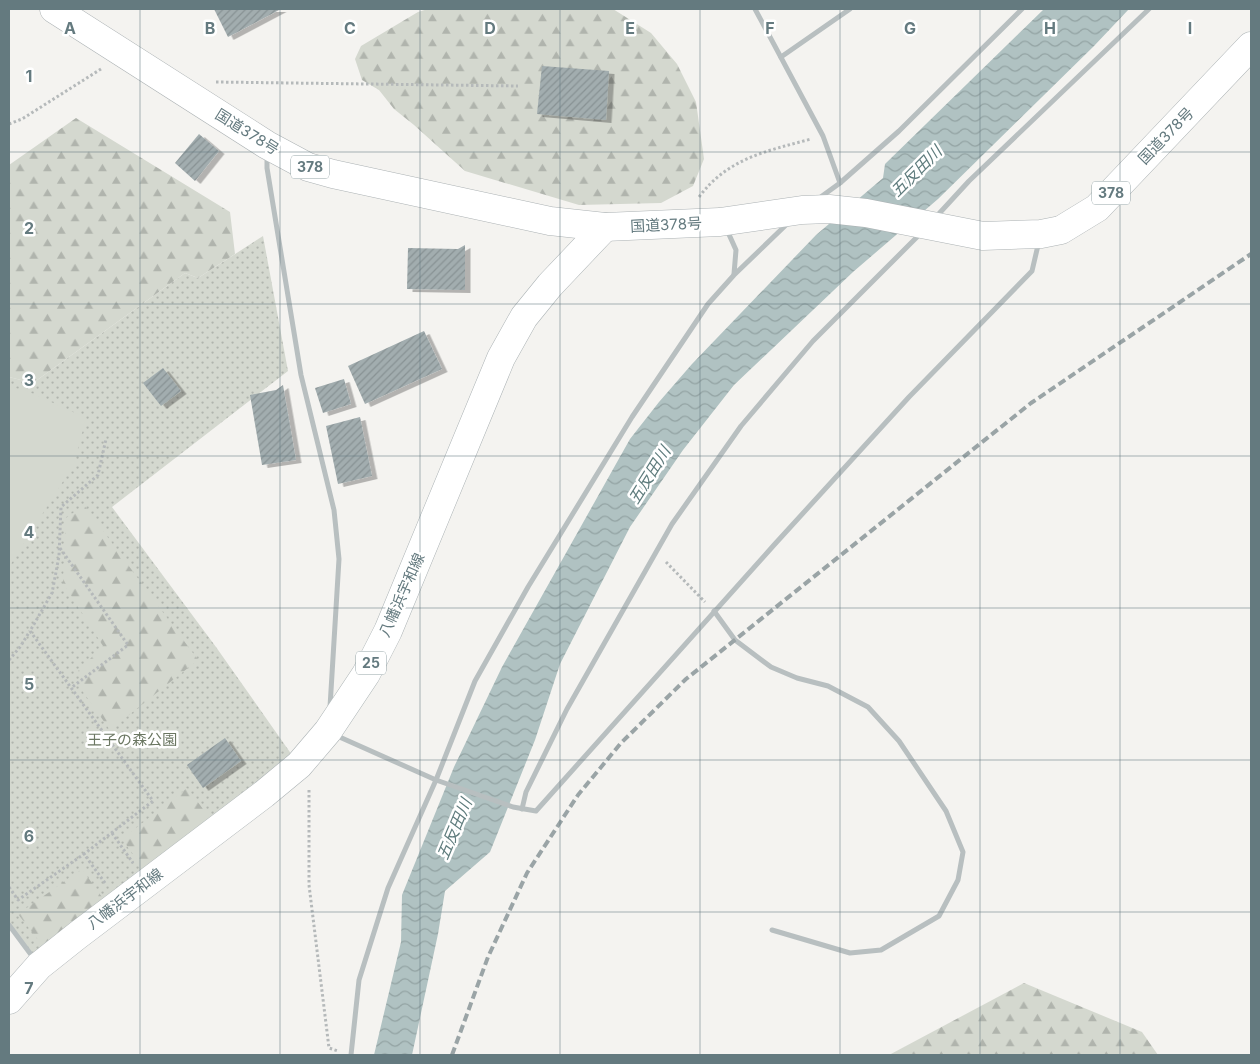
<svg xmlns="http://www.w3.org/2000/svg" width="1260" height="1064" font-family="Inter,'Noto Sans JP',sans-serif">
	<defs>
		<pattern id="grass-dots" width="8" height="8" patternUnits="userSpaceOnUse" patternTransform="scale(1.25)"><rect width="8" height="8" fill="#d4d8cf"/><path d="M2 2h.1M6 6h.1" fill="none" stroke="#b0b4ad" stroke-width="1.8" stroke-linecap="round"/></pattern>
		<pattern id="forest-firs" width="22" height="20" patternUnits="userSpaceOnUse" patternTransform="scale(1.25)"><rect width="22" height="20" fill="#d4d8cf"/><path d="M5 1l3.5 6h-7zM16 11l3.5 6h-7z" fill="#b0b4ad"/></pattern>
		<pattern id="water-waves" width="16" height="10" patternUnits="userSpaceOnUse" patternTransform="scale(1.25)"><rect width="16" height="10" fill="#b0c2c2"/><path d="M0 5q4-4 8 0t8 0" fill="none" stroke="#93a3a3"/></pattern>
		<pattern id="building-hatch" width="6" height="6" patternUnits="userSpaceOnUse" patternTransform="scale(1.25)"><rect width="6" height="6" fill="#a2adaf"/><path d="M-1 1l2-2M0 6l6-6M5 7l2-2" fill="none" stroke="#889294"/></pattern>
		<filter id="shadow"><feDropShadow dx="5.5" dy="3" stdDeviation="0" flood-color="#0004"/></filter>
	</defs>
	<rect width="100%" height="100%" fill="#f4f3f0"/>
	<!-- grass -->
	<polygon fill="url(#grass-dots)" points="263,236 288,371 112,507 216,647 299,765 39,966 9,925 9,377 33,383 185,273 198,278"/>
	<!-- forest -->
	<g fill="url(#forest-firs)">
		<polygon points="428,9 613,9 651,33 677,64 696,102 704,159 693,186 661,203 579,205 465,171 414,125 394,109 379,90 362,80 355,59 361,46 418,12"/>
		<polygon points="76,118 230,212 235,254 198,278 185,273 33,383 9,377 9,165"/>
		<polygon points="84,505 198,660 110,730 81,689 78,671 103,646 63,583 66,518"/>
		<polygon points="187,788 210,818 143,868 122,839"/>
		<polygon points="82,869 104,900 42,945 18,914"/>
		<polygon points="1024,983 1142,1032 1158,1055 889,1055"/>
	</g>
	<!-- garden -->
	<polygon fill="#d4d8cf" points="9,387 25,390 86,418 74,464 9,567"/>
	<!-- water -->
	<polygon fill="url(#water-waves)" points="1044,9 1129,9 1094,46 938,199 853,272 734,385 683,450 630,527 560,664 535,740 490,852 445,891 438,934 412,1055 374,1055 401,942 402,895 454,767 502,667 630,439 659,402 692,364 816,235 883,178 885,164"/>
	<!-- building -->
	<g fill="url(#building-hatch)" filter="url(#shadow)">
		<polygon points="214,9 281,9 228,37"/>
		<polygon points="542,66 609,71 606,120 537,114"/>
		<polygon points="199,134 219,151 195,181 175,163"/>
		<polygon points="465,245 465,290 407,289 408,248 458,249"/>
		<polygon points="424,331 442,369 365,404 348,366"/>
		<polygon points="163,368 181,391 161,406 143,383"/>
		<polygon points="344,379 351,404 323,413 315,388"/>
		<polygon points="283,385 296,460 262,465 250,395 276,390"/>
		<polygon points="360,417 372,476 338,484 326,426"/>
		<polygon points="225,738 241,761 203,788 187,765"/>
	</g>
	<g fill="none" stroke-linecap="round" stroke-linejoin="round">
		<!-- primary casing -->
		<g stroke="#acb3b5" stroke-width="29">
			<polyline id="primary" points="9,1000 39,966 78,935 264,794 299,765 328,731 366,674 388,631 501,358 524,317 550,285 605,227"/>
		</g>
		<!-- trunk casing -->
		<g stroke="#acb2b4" stroke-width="29">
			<polyline id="trunk" points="54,9 267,145 308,167 333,174 550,221 605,227 720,222 802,210 829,209 866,213 983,236 1041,234 1061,230 1097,208 1251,46"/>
		</g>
		<!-- path -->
		<g stroke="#b5b9ba" stroke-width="3" stroke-dasharray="2.5 2.5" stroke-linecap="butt">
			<polyline points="216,82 518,86"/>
			<polyline points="9,124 22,119 101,69"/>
			<path d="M699,197C728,158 767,151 811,139"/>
			<polyline points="60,548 128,645 71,688"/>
			<polyline points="666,562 705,602"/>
			<polyline points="9,660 20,647 30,631"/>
			<polyline points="309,790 309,885 329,1048 338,1051"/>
			<polyline points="112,833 133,863"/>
			<polyline points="105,883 84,854 153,801 30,631 52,593 59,556 61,507 98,475 106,439"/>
			<polyline points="9,887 18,900 84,854"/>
		</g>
		<!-- minor -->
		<g stroke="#b8bfc0" stroke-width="5">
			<polyline points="755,9 823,136 840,183"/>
			<polyline points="781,57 850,9"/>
			<polyline points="267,156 267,168 301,375 334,510 339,559 330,707"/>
			<polyline points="818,199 840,183 899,131 1022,9"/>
			<polyline points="935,218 969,181 1149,9"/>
			<polyline points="727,230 736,250 734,274"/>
			<polyline points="714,611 735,640 771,667 797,678 828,686 868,707 899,741 946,811 963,852 958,880 939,916 881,950 850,953 772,930"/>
			<polyline points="335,735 436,780 513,807 536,811 774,545 909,397 1032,271 1039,241"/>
			<polyline points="522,809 526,792 567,709 672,524 741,426 813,341 921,233"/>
			<polyline points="9,925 35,960"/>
			<polyline points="351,1055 359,980 388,888 436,780 475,681 528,587 632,417 708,304 734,275 788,223"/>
		</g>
		<!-- primary -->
		<use href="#primary" stroke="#fff" stroke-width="28"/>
		<!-- trunk -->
		<use href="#trunk" stroke="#fff" stroke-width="28"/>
		<!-- rail -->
		<polyline stroke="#9aa4a6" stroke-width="4" stroke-dasharray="8 4" stroke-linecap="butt" points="452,1055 488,957 527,873 578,795 621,743 686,679 1031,403 1251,254"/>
	</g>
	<!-- grid -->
	<path fill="none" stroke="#647a7f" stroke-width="1" stroke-opacity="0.55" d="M140,9V1055M280,9V1055M420,9V1055M560,9V1055M700,9V1055M840,9V1055M980,9V1055M1120,9V1055M9,152H1251M9,304H1251M9,456H1251M9,608H1251M9,760H1251M9,912H1251"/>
	<g text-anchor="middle" stroke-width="5" stroke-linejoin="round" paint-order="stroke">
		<!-- shield labels -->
		<g fill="#fff" stroke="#92a2a5" stroke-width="1">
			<rect x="291" y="155.5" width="38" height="23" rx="4"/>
			<rect x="1092" y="181.5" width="38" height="23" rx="4"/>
			<rect x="356" y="651.5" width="30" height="23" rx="4"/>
		</g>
		<g font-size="14" font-weight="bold" fill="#647a7f">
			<text x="310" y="172">378</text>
			<text x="1111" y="198">378</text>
			<text x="371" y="668">25</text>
		</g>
		<!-- street labels -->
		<g font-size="15" fill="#647a7f" stroke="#fff">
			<text transform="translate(247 132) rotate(32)" y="5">国道378号</text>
			<text transform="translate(1166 136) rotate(-46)" y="5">国道378号</text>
			<text transform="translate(666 225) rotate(-3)" y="5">国道378号</text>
			<text transform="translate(402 595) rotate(-66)" y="5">八幡浜宇和線</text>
			<text transform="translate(125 899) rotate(-37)" y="5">八幡浜宇和線</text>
		</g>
		<!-- park labels -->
		<g font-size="15" fill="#6b7762" stroke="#fff">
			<text x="132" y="745">王子の森公園</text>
		</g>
		<!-- water labels -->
		<g font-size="16" font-style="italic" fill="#5f7c7d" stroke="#fff">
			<text transform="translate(916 171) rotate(-45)" y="6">五反田川</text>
			<text transform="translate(649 475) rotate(-58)" y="6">五反田川</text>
			<text transform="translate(454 829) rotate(-67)" y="6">五反田川</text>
		</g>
	</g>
	<g font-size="16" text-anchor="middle" font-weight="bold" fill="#647a7f" stroke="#fff" stroke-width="5" stroke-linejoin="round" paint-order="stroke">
		<text x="70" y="34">A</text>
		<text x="210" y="34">B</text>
		<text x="350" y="34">C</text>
		<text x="490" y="34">D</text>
		<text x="630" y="34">E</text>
		<text x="770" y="34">F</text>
		<text x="910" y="34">G</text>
		<text x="1050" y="34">H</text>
		<text x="1190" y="34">I</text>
		<text x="29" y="82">1</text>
		<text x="29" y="234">2</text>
		<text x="29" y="386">3</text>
		<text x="29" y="538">4</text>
		<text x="29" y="690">5</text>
		<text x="29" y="842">6</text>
		<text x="29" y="994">7</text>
	</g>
	<!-- border -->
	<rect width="1260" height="1064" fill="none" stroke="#647a7f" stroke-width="20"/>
</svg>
